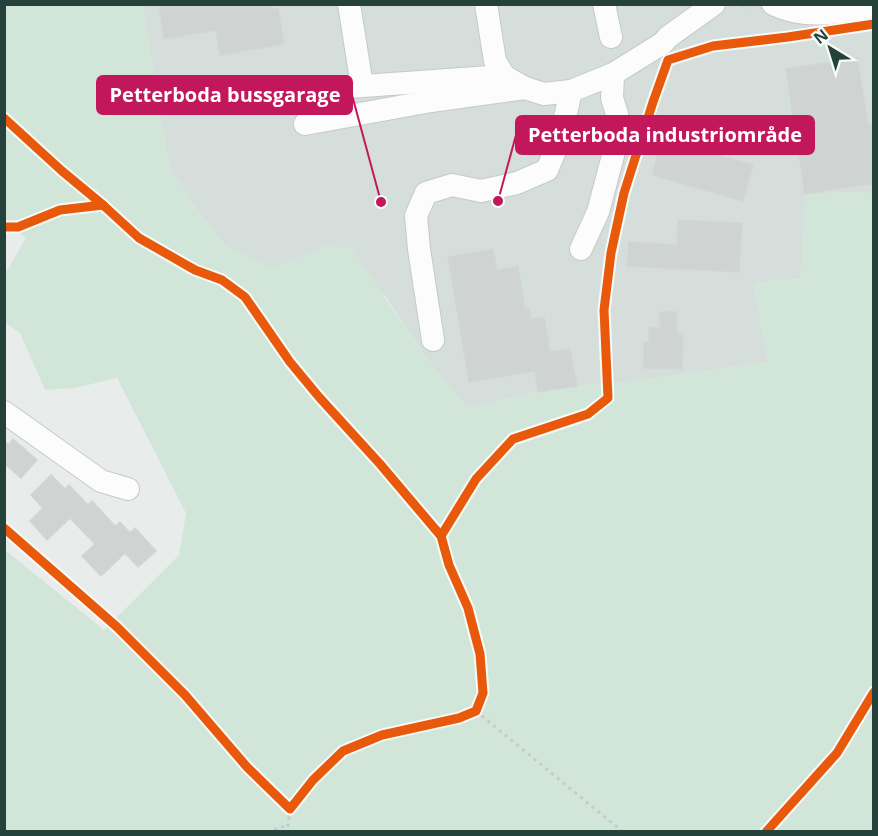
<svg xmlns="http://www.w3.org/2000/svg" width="878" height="836" font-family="'Open Sans',sans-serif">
	<rect width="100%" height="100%" fill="#e8edeb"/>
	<!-- built -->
	<polygon fill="#d6dedb" points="142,5 873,5 873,193 806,194 801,279 754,283 768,362 636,381 577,386 538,392 467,408 429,362 385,296 328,246 272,269 225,246 196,209 169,167"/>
	<!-- green -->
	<polygon fill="#d1e6d8" points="5,5 142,5 169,167 196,209 225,246 272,269 328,246 351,248 429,362 467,408 538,392 577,386 636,381 768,362 754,283 801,279 805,194 873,193 873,831 5,831 4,549 104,630 179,555 186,513 117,378 75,388 45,390 20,333 5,323 5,274 26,238 5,221"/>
	<!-- building -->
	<g fill="#cfd4d2" stroke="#d1d6d4" stroke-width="1.5">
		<polygon points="159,4 271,4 272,9 278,8 284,44 220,55 216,30 164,39"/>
		<polygon points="857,58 868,125 874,124 874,183 805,194 786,69"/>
		<polygon points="662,139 753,165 743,201 652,175"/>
		<polygon points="678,220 742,223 739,272 627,266 629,242 677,245"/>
		<polygon points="493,249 497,270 518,266 525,309 529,308 531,320 544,317 550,352 570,349 577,386 538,392 535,371 469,382 448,257"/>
		<polygon points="660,312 677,312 677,333 683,333 682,369 644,368 644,342 649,342 649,327 660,328"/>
		<polygon points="13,439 37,460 21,478 6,465 4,467 4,441 9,445"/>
		<polygon points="51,475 65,489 69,485 88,505 92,501 115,526 120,522 130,533 135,528 156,551 138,567 125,553 101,576 82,556 95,544 70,518 47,540 30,521 43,508 31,495"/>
	</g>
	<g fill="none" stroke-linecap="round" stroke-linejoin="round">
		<!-- minor casing -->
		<g stroke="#c5cac8" stroke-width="24">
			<g id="minor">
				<polyline points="349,4 362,86"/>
				<polyline points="486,4 495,61 504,76 525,88 544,94 571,91 613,74"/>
				<polyline points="604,4 611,37"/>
				<path d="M773,4C804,20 840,12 874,7"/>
				<polyline points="181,99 504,76"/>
				<polyline points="305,124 431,101 525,88"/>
				<polyline points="581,249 598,212 615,148 617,114 612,98 613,74 663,43 668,37 714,4"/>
				<polyline points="433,340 419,249 416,216 426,193 452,185 481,191 517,183 547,170 560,139 571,91"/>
				<polyline points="4,412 101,481 128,489"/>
			</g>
		</g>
		<!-- path -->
		<g stroke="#c3ccca" stroke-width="3" stroke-dasharray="3 4.5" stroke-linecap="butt">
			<polyline points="743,4 747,11"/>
			<polyline points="476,711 623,832"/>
			<polyline points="290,809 288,825 291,832"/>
			<polyline points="267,832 288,825"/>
		</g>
		<!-- minor -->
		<use href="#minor" stroke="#fcfcfc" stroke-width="22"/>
		<!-- cycleway casing -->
		<g stroke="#f7fbf9" stroke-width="13">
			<g id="cycleway">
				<polyline points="4,118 62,171 103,205 139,238 195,270 222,280 245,297 290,362 319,397 380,464 441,536 449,565 468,608 480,654 483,693 476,711 459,718 382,735 343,751 313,780 290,809 247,767 185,695 117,627 4,528"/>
				<polyline points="4,227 18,227 60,210 103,205"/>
				<polyline points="441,536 476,479 513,439 588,414 608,398 604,310 611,253 624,193 653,102 668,60 713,46 788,37 874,24"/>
				<polyline points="766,832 837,753 874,692"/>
			</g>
		</g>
		<!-- cycleway -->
		<use href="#cycleway" stroke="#e8590c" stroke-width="9"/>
	</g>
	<!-- callouts -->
	<path fill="none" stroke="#c2185b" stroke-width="2" d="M381 202L352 95M498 201L516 135"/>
	<g fill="#c2185b" stroke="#f7fbf9" stroke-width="2">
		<circle cx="381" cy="202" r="6"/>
		<circle cx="498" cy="201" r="6"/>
	</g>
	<g fill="#c2185b" stroke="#c2185b" stroke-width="2">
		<rect x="97" y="76" width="255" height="38" rx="6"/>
		<rect x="516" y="116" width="298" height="38" rx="6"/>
	</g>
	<g font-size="20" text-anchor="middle" font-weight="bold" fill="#fff">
		<text x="225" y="102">Petterboda bussgarage</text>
		<text x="665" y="142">Petterboda industriområde</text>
	</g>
	<!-- border -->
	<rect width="878" height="836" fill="none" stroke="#24423a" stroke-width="12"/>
	<!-- north arrow -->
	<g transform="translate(830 48) rotate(322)" stroke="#f7fbf9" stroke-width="4.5" paint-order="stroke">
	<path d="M0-4.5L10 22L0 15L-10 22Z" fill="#24423a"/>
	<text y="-9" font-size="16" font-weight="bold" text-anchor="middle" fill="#24423a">N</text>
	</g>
</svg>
